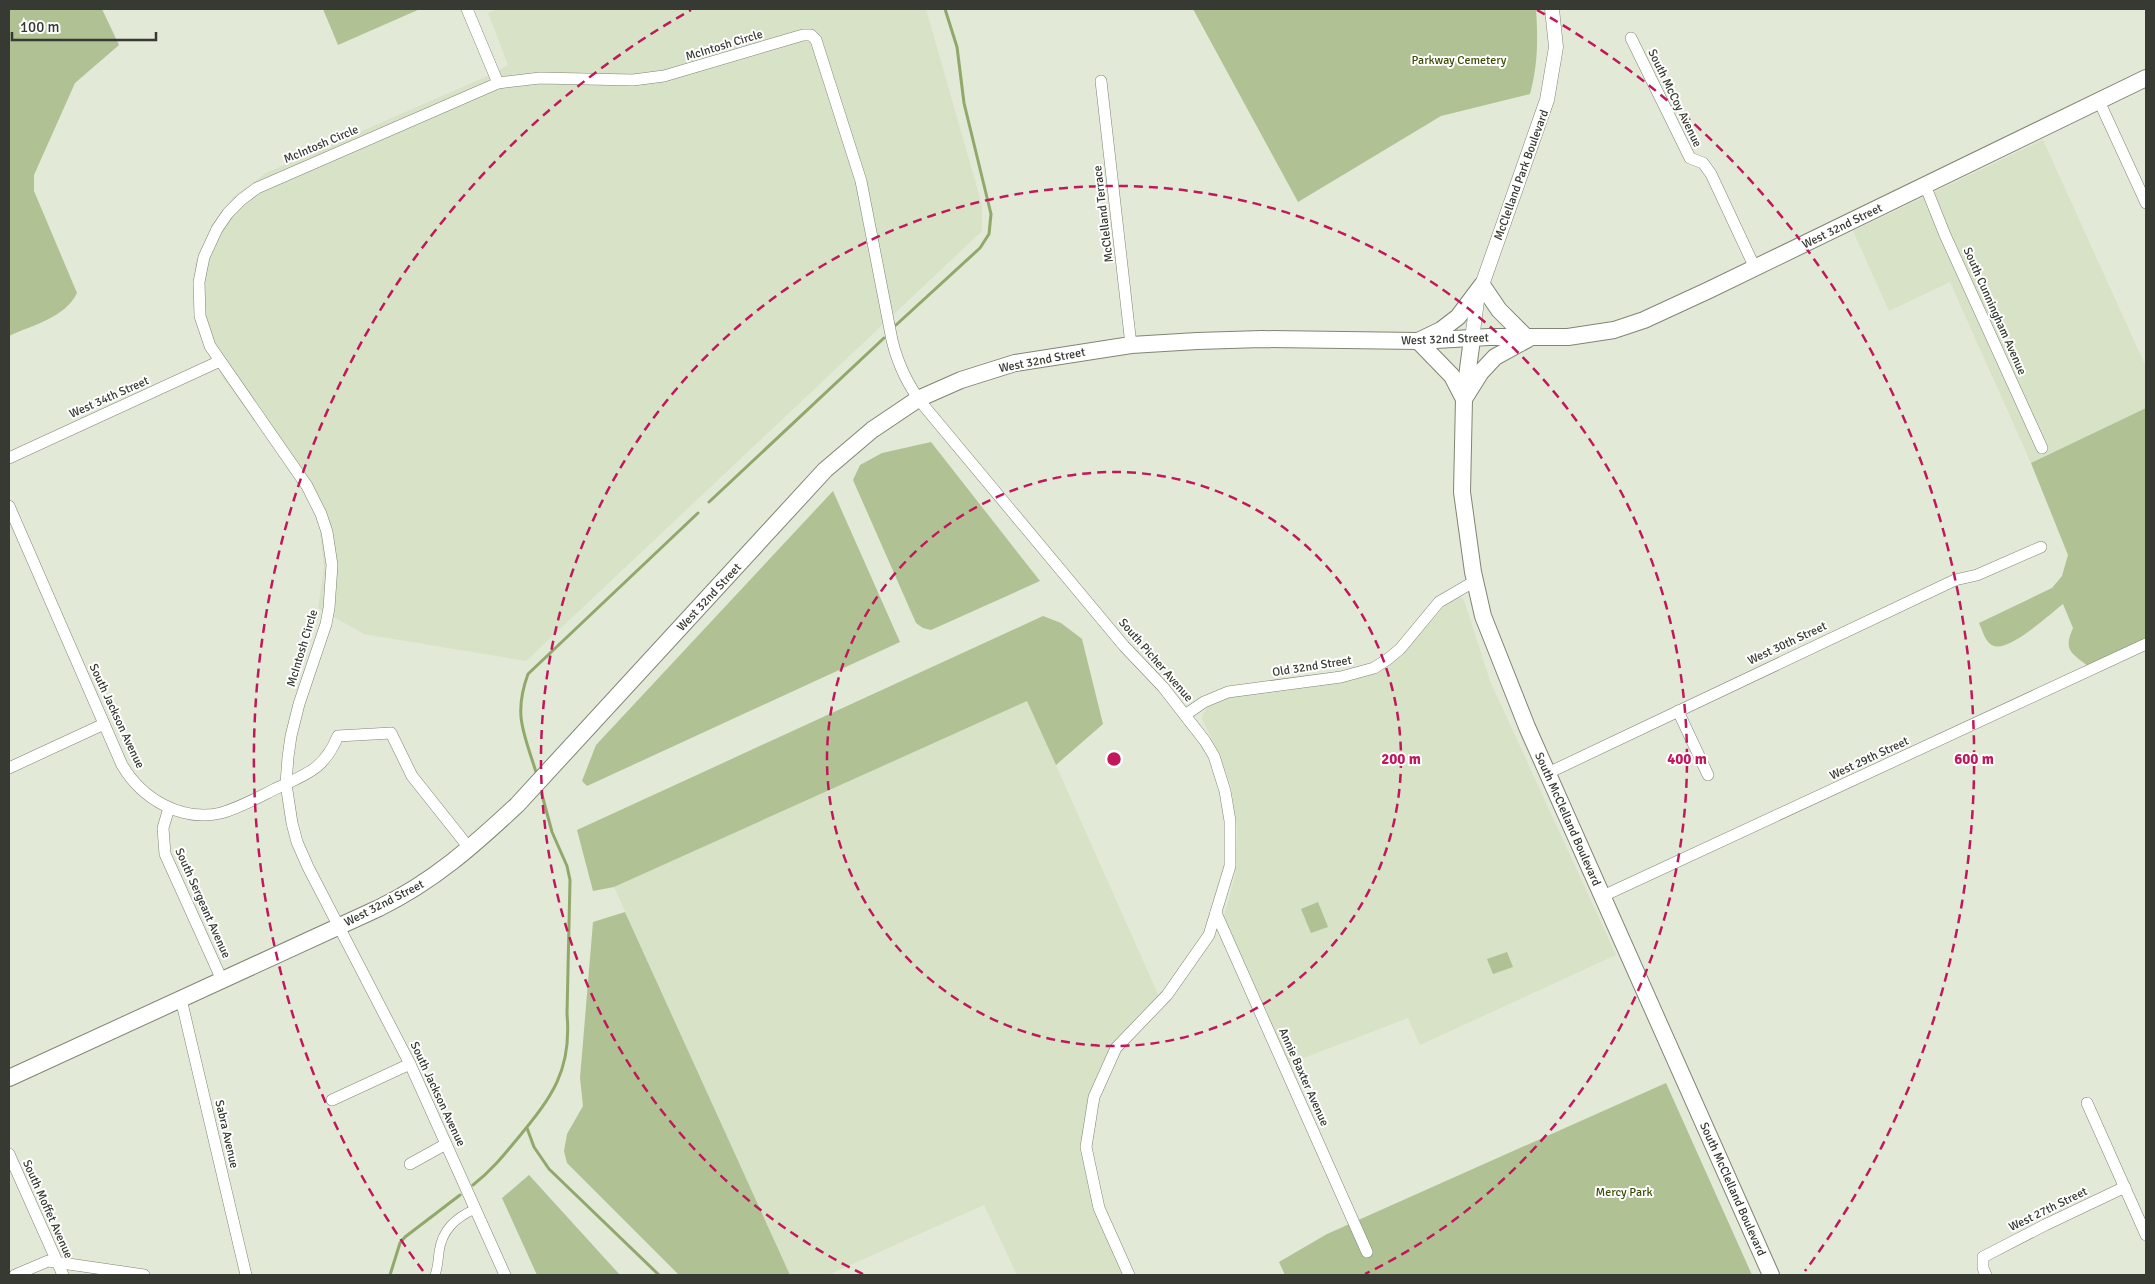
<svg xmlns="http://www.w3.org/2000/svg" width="2155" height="1284" font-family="Signika,sans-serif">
	<rect width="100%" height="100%" fill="#e2e9d6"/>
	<!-- built -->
	<g fill="#d7e2c7">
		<polygon points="498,9 926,9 982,205 982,231 526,661 364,634 318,608 324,568 319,521 301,484 223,378 195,317 195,264 208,234 233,197 266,173 490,75 508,65 488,13"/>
		<polygon points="2043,140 2146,367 2146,408 2031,463 1950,282 1889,311 1853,231"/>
		<polygon points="1459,595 1464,600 1490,681 1616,955 1420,1045 1408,1018 1288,1064 1223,920 1235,876 1237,829 1231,786 1219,753 1202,719 1203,714 1209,705 1229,696 1353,680 1378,672 1402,655 1451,599"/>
		<polygon points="1027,700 1161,1001 1116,1048 1094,1097 1086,1147 1099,1208 1129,1275 1017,1275 984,1205 828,1275 790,1275 614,887"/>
	</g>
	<!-- green -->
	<g fill="#b0c193">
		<path d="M9,9H102L119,45L75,83L34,175V191L77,293C65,318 32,325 9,336Z"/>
		<polygon points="323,9 420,9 338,45"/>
		<path d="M1193,9H1536C1538,38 1538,65 1530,94L1441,116L1298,202Z"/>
		<path d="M2146,408V638L2088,666C2071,653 2063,650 2073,628L2063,604C2050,614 2010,651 1994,646C1985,643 1983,631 1979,623L2052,588L2062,576L2068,555L2031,463Z"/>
		<polygon points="931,442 1040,581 931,630 923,628 916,623 853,480 860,465 882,453"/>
		<polygon points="833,491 900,642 587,786 582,781 596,745"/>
		<polygon points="1043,616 1061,623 1082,639 1103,724 1056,765 1027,701 614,887 593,891 577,830"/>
		<polygon points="1318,902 1328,927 1311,933 1301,909"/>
		<polygon points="625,912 790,1275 679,1275 567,1163 564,1151 567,1134 583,1106 580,1078 593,922"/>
		<polygon points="1507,952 1513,967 1493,974 1487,959"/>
		<polygon points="1666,1083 1752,1275 1285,1275 1279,1262 1327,1234"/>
		<polygon points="529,1175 620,1275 537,1275 502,1198"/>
	</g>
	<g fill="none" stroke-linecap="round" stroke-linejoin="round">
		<!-- stream -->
		<g stroke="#92a86a" stroke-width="3">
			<polyline points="896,325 980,248 989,234 991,214 964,103 957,47 945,9"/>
			<polyline points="709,502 884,338"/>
			<path d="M536,772C524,733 513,715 528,674L698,513"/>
			<polyline points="527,1128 534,1147 549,1169 659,1275"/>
			<path d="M473,1185C491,1171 504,1155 518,1138C552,1097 572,1070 567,1014L570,880L567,866L552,832L541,791"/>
			<polyline points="390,1275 400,1243 405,1237 460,1195"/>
		</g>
		<!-- pedestrian casing -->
		<g stroke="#7f8674" stroke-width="10">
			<path id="pedestrian" d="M435,1275C438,1267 438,1260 439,1252C442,1230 455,1218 475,1209"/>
		</g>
		<!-- minor casing -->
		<g stroke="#7f8674" stroke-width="12">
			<g id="minor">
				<polyline points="467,9 498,83"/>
				<polyline points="1631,38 1690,158 1703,163 1711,174 1755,268"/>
				<polyline points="1101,81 1131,345"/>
				<polyline points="2099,101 2146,203"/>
				<polyline points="1925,185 1945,235 2042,448"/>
				<polyline points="9,458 220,361"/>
				<path d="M9,506L122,765C142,799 181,822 221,813C239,808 257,798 273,790C306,774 323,771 338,736L391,733L412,776L470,849"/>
				<polyline points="1678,711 1708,775"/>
				<polyline points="1185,715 1204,702 1228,692 1341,677 1374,668 1388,659 1400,649 1439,602 1475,581"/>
				<polyline points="9,768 104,724"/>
				<polyline points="1548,773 1955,580 1977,575 2041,547"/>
				<polyline points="169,808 163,828 165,854 222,980"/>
				<polyline points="1603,896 2146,644"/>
				<polyline points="1216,913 1367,1252"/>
				<polyline points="181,999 246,1275"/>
				<polyline points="332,1100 410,1064"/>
				<polyline points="2087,1103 2146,1235"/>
				<polyline points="9,1154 63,1275"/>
				<polyline points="410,1164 446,1144"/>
				<polyline points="15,1275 48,1261 144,1275"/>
				<path d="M505,1275L410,1064L308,867L297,842L292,823L286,784L288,757L291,736L299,704L326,624L329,608L332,565L327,532L321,514L307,486L210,346L200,316L199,282L204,257L217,229L228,213L241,200L257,188L498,83L540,78L633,80L664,76L803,35H811L816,40L861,181L892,340C898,365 908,386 924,406L1124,646L1163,687L1205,741L1214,756L1225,791L1230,821V866L1209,935L1167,995L1116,1048L1094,1097L1086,1147L1099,1208L1129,1275"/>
				<polyline points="1986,1275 1983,1268 1983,1257 2045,1225 2125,1187"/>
			</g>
		</g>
		<!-- tertiary casing -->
		<g stroke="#7f8674" stroke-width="15">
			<polyline id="tertiary" points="1472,339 1477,301 1482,285 1547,100 1556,47 1552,9"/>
		</g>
		<!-- secondary casing -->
		<g stroke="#7f8674" stroke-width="18">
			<g id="secondary">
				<polygon points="1482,285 1499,310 1528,339 1495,357 1481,372 1464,399 1452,376 1418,341 1441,330 1458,317"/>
				<polyline points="1472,339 1464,399 1462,492 1473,572 1483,616 1527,727 1771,1275"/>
				<path d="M9,1078L379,908C434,881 473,846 517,805L825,470L872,430L918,399L961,380L1015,363L1131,345L1197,341L1262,339L1418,341L1489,337H1568L1614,330L1644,320L1709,290L2146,78"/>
			</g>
		</g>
		<!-- pedestrian -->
		<use href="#pedestrian" stroke="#fff" stroke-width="9"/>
		<!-- minor -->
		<use href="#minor" stroke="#fff" stroke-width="11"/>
		<!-- tertiary -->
		<use href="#tertiary" stroke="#fff" stroke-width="14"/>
		<!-- secondary -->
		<use href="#secondary" stroke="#fff" stroke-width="16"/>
	</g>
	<!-- distance rings -->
	<g fill="none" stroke="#c2185b" stroke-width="2.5" stroke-dasharray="9 6">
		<circle cx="1114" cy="759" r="287"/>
		<path d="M863 1274A573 573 0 1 1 1365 1274"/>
		<path d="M423 1271A860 860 0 0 1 691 10M1537 10A860 860 0 0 1 1805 1271"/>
	</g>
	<g text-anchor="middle" stroke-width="4" stroke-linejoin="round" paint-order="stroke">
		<!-- street labels -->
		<g font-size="12" fill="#373a32" stroke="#fff">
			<text transform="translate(724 45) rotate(-17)" y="4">McIntosh Circle</text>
			<text transform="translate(1675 98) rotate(64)" y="4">South McCoy Avenue</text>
			<text transform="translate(321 144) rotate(-23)" y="4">McIntosh Circle</text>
			<text transform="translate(1521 175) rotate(-70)" y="4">McClelland Park Boulevard</text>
			<text transform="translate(1103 214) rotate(-97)" y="4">McClelland Terrace</text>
			<text transform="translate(1842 226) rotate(-26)" y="4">West 32nd Street</text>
			<text transform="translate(1995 311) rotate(66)" y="4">South Cunningham Avenue</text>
			<text transform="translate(1445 339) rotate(-2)" y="4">West 32nd Street</text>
			<text transform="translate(1042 360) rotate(-11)" y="4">West 32nd Street</text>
			<text transform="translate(109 397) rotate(-24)" y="4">West 34th Street</text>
			<text transform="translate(709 597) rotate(-47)" y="4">West 32nd Street</text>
			<text transform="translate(1787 643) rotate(-25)" y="4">West 30th Street</text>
			<text transform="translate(302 648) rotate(-73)" y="4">McIntosh Circle</text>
			<text transform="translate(1156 660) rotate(49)" y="4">South Picher Avenue</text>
			<text transform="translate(1312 666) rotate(-9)" y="4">Old 32nd Street</text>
			<text transform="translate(117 716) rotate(65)" y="4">South Jackson Avenue</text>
			<text transform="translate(1869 758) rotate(-25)" y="4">West 29th Street</text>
			<text transform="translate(1568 819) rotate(66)" y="4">South McClelland Boulevard</text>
			<text transform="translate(203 903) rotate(66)" y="4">South Sergeant Avenue</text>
			<text transform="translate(384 903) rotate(-27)" y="4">West 32nd Street</text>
			<text transform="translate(1304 1077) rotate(66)" y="4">Annie Baxter Avenue</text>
			<text transform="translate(438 1094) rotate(65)" y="4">South Jackson Avenue</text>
			<text transform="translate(227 1134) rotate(77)" y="4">Sabra Avenue</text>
			<text transform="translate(1733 1189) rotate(66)" y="4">South McClelland Boulevard</text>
			<text transform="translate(48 1209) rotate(66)" y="4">South Moffet Avenue</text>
			<text transform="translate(2048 1209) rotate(-26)" y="4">West 27th Street</text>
		</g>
		<!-- park labels -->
		<g font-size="12" fill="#3b4e04" stroke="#fff">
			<text x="1459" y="64">Parkway Cemetery</text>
			<text x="1624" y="1196">Mercy Park</text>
		</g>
	</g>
	<circle cx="1114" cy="759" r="8" fill="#c2185b" stroke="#fff" stroke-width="2.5"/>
	<g font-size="15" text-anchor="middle" font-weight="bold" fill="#c2185b" stroke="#fff" stroke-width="4" stroke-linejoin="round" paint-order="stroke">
		<text x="1401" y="764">200 m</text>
		<text x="1687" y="764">400 m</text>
		<text x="1974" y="764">600 m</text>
	</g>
	<!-- border -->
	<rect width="2155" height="1284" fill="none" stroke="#373a32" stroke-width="20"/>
	<!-- scale -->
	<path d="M12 32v8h144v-8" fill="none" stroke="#373a32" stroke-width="2.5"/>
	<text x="20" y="32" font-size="15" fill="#373a32" stroke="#ffffff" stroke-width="4" paint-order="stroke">100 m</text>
</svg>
